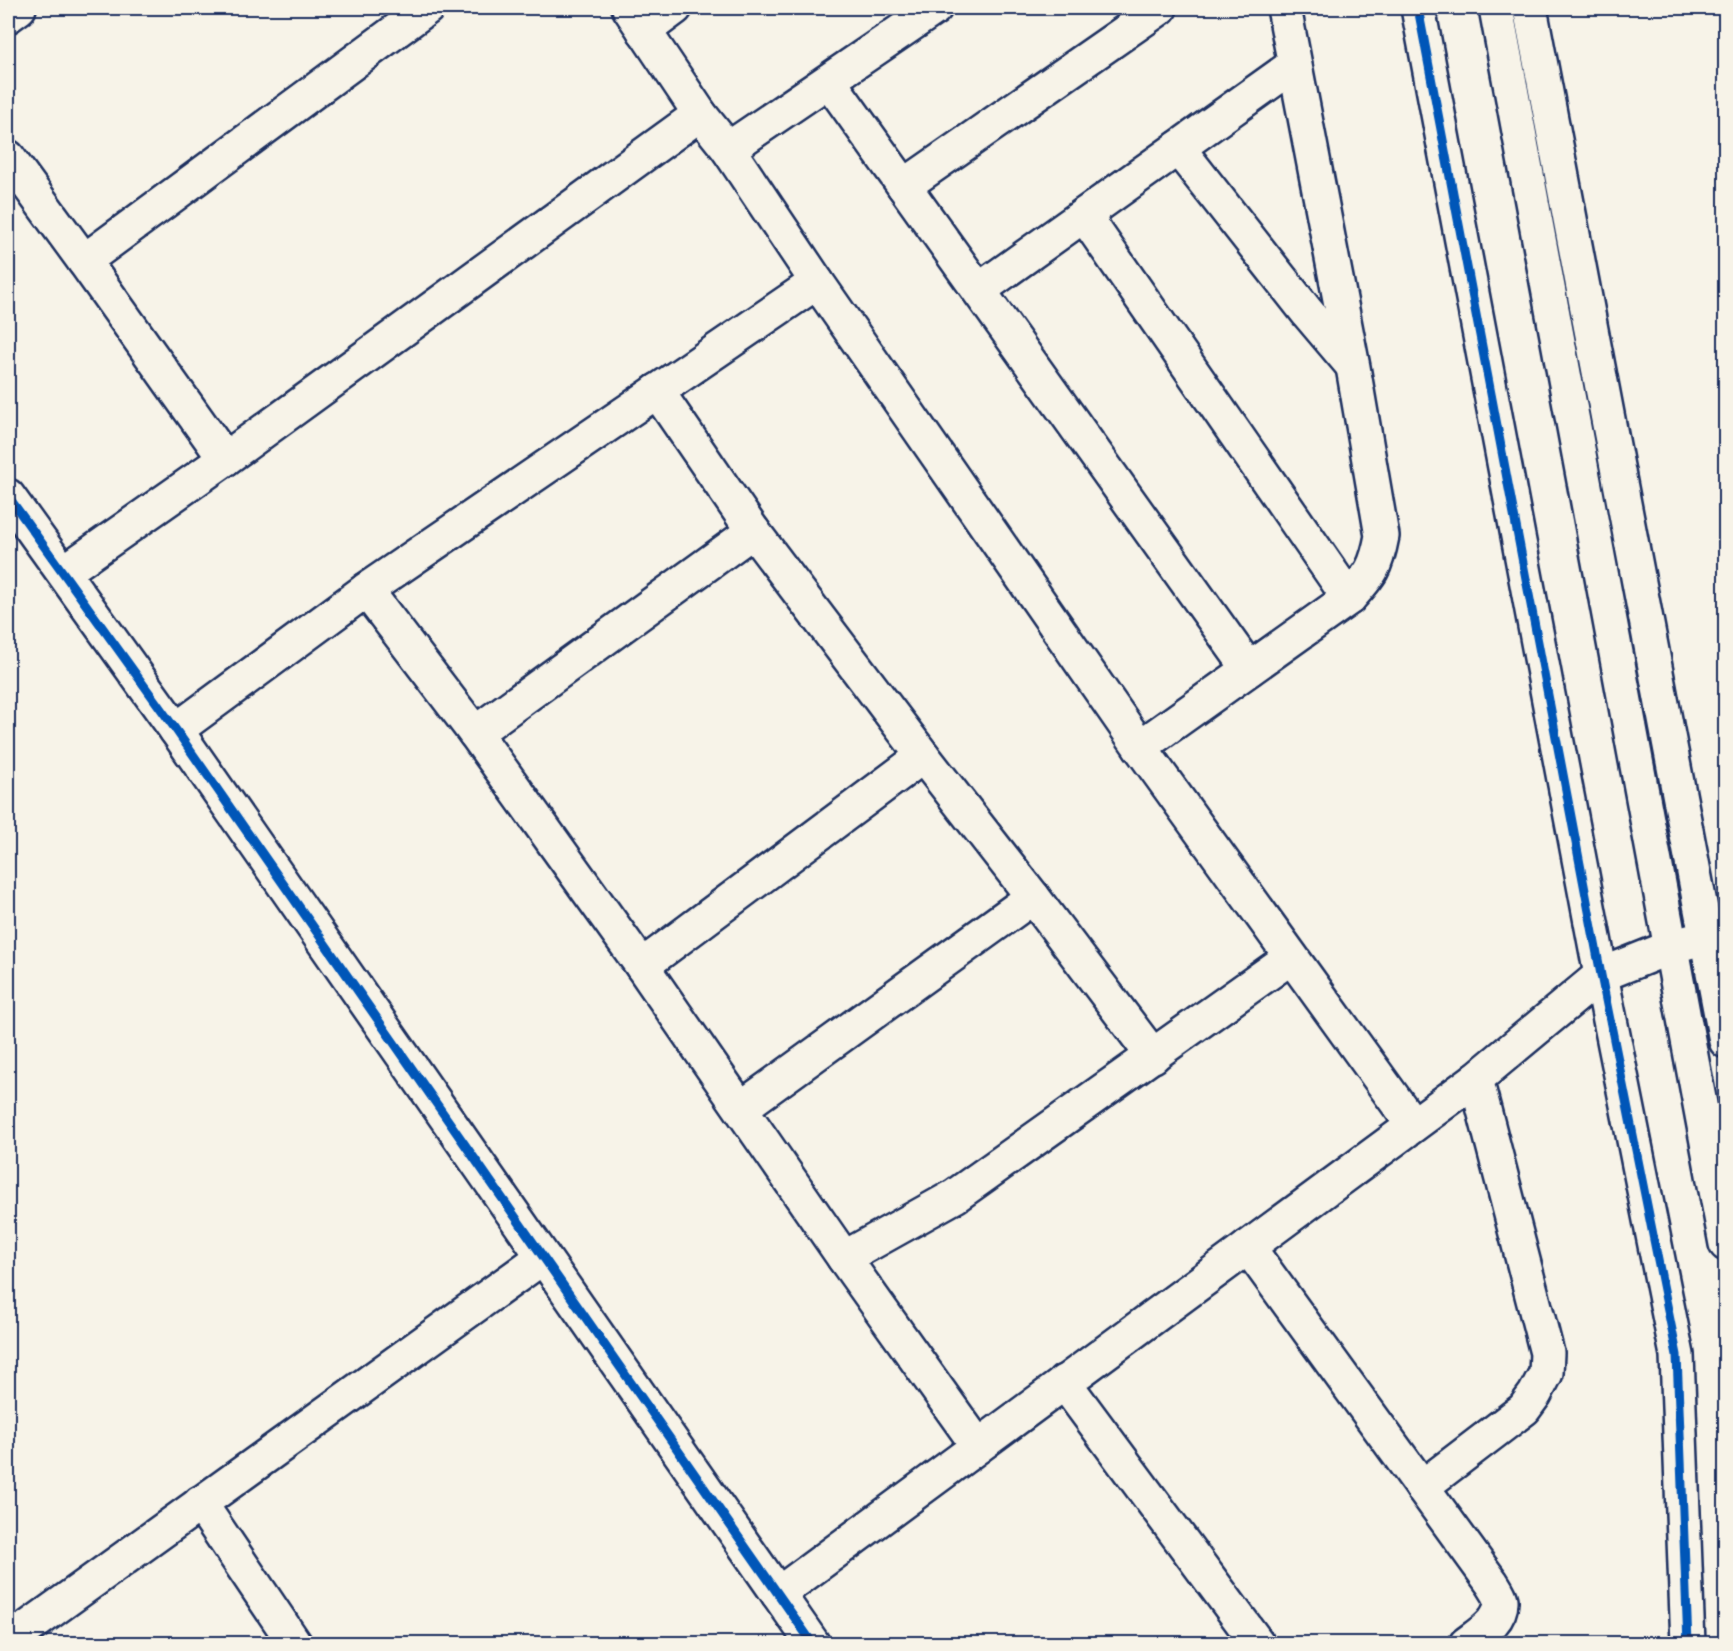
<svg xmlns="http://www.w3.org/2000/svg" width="1733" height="1651" font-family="Pangolin,sans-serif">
	<rect width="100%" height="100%" fill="#f7f3e8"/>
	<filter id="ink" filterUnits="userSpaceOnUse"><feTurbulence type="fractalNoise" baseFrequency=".0167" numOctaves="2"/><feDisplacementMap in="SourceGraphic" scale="12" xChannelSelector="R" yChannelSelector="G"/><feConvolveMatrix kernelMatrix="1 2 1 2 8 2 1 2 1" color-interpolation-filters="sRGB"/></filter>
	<g filter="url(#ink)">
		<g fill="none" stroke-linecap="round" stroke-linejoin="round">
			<!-- minor casing -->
			<g stroke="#1b2f5e" stroke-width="38">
				<g id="minor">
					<polyline points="629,8 700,114 728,149 817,282 1140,747 1413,1125"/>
					<polyline points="1418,8 1601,975 1677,1355 1688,1644"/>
					<polyline points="1496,8 1726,1244"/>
					<polyline points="1530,8 1726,1041"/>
					<polyline points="8,16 19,8"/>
					<polyline points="644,31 675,8"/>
					<polyline points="829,81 1249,669"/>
					<polyline points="1178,148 1307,312 1351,364"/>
					<polyline points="728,149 935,8"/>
					<polyline points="8,157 84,261"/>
					<polyline points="904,186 1160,8"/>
					<polyline points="1084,215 1349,598"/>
					<polyline points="979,290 1294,65"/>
					<polyline points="657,391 753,531 923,756 1033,897 1153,1056"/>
					<polyline points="225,459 84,261 427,8"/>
					<polyline points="8,496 176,730 813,1644"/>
					<polyline points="64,572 225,459 700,114"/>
					<polyline points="366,590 475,733 642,966 844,1258 978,1446"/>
					<polyline points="176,730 366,590 817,282"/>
					<polyline points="475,733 753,531"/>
					<path d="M1140,747L1349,598C1371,574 1376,568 1382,536L1353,367L1284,8"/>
					<polyline points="642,966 923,756"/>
					<polyline points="741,1108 1033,897"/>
					<path d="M1248,1247L1492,1583C1495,1588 1500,1595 1501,1600C1502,1621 1479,1634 1466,1644"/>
					<polyline points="844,1258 955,1196 1291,957"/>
					<polyline points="1064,1382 1258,1644"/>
					<polyline points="1422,1487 1524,1409 1535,1394 1546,1373 1547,1353 1476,1079"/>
					<polyline points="200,1503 295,1644"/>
					<polyline points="778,1594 1476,1079 1601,975 1671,947 1706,937"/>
					<polyline points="8,1642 543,1257"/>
				</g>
			</g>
			<!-- minor -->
			<use href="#minor" stroke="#f7f3e8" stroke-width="33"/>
			<!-- cycleway casing -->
			<g stroke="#f7f3e8" stroke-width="13">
				<g id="cycleway">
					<polyline points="1418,8 1601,975 1677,1355 1688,1644"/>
					<polyline points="8,496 176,730 813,1644"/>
				</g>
			</g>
			<!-- cycleway -->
			<use href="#cycleway" stroke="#0057b8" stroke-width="9"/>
		</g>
	</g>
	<!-- margin -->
	<rect width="1733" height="1651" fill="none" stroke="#f7f3e8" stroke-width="30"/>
	<rect x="15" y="15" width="1703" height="1621" fill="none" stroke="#1b2f5e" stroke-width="2" filter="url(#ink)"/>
</svg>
